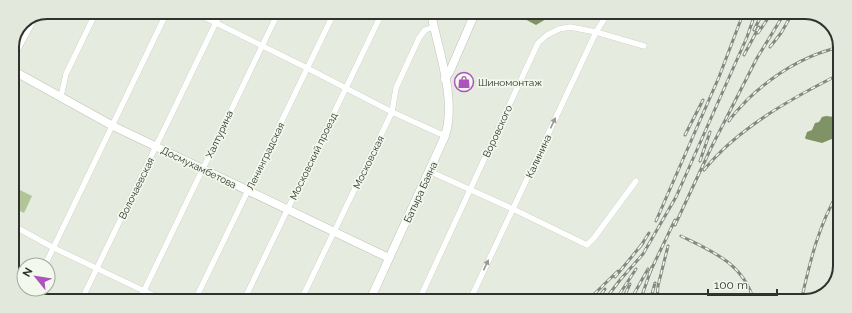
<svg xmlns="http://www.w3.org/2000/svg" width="852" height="313" font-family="Raleway,sans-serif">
	<rect width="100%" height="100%" fill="#e5ebde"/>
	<!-- green -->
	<polygon fill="#b1c599" points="12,186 32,196 24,213 12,207"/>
	<!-- water -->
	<g fill="#7f9366">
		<polygon points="518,13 539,13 546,19 536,25 521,17"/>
		<polygon points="826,116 835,117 839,120 839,136 822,143 806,139 805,138 807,132 812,130 815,123 819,122 822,117"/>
	</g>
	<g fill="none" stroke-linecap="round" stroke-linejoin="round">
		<!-- street casing -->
		<g stroke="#bdc3b6" stroke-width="6">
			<g id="street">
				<polyline points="194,12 307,68 392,112 445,136"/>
				<polyline points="12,60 36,16"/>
				<polyline points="61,96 66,74 96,12"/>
				<polyline points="429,171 513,209 587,245 594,238 636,181"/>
				<polyline points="12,225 54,248 163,300"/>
				<polyline points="45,265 167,12"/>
				<polyline points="30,295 34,289"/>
				<polyline points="82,299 221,12"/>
				<polyline points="140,299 278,13"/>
				<polyline points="195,300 334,13"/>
				<polyline points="244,300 382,13"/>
				<polyline points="301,300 392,112 396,88 419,38 425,30 434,27"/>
				<polyline points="419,300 538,43 547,35 559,29 570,27 596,32 644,46"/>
				<polyline points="470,300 596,32 608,13"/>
			</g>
		</g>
		<!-- secondary casing -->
		<g stroke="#bdc3b6" stroke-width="9">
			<g id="secondary">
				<polyline points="12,70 113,126 389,258"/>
				<polyline points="445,79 450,71 475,13"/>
				<path d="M370,300L445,136C457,100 438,50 431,13"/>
			</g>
		</g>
		<!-- street -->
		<use href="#street" stroke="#fff" stroke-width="5.5"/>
		<!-- secondary -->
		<use href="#secondary" stroke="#fff" stroke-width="8"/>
		<!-- rail casing -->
		<g stroke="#84887f" stroke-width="3">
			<g id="rail">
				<polyline points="754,30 762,14"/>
				<polyline points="758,33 771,14"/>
				<polyline points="770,47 781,33 792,14"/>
				<polyline points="744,55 759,27"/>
				<path d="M729,121C734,113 741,107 747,100C773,75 805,55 840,47"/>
				<polyline points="685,135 703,100"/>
				<polyline points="700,161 710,132"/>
				<path d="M704,170C738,128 792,98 840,74"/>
				<polyline points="656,221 719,77 743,14"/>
				<polyline points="675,225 711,148 757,58 784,14"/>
				<path d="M681,236C713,252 743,263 754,301"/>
				<polyline points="640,247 649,233"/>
				<polyline points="650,272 675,220"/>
				<polyline points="615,277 643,243"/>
				<polyline points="588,300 618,271"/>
				<polyline points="596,301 605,289"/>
				<polyline points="604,301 620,280 643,254 676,197 747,37 755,14"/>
				<polyline points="615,301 636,269"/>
				<polyline points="622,301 630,284"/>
				<polyline points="630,301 648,269"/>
				<polyline points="640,301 652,267"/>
				<polyline points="650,301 655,283"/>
				<polyline points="657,301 658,286 668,246"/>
				<path d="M801,301C810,262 818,226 839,191"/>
			</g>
		</g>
		<!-- rail -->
		<use href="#rail" stroke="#f2f8eb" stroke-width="1.5" stroke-dasharray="4.5" stroke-linecap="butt"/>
	</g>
	<!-- one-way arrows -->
	<defs><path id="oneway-solid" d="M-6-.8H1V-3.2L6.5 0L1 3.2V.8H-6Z"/></defs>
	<g fill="#989896">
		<use href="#oneway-solid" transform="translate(553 123) rotate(-65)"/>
		<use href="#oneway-solid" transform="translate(486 265) rotate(-65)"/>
	</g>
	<!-- icons -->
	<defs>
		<g id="shop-ring" transform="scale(1)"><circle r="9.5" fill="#f2f8eb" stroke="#ad53bf" stroke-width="1.5"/><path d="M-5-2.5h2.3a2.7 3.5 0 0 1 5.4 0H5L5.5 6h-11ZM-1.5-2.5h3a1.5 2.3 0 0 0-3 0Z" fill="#ad53bf"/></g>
	</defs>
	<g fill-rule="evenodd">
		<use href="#shop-ring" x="464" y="82"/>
	</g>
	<g text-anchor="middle" stroke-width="3.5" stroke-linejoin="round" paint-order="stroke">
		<!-- poi labels -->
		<g font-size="10" fill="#30322d" stroke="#f2f8eb" text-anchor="start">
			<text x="478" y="86">Шиномонтаж</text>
		</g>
		<!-- street labels -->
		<g font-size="10" fill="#30322d" stroke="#f2f8eb">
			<text transform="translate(497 131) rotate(-65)" y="4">Воровского</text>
			<text transform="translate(219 134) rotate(-65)" y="4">Халтурина</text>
			<text transform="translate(265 156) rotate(-64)" y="4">Ленинградская</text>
			<text transform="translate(313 156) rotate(-64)" y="4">Московский проезд</text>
			<text transform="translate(538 156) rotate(-65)" y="4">Калинина</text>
			<text transform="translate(368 162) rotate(-64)" y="4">Московская</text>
			<text transform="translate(199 167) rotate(26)" y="4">Досмухамбетова</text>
			<text transform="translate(136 188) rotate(-64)" y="4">Волочаевская</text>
			<text transform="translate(420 192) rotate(-65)" y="4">Батыра Баяна</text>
		</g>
	</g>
	<!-- crop -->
	<path d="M0 0H852V313H0ZM47 19H805A28 28 0 0 1 833 47V266A28 28 0 0 1 805 294H47A28 28 0 0 1 19 266V47A28 28 0 0 1 47 19Z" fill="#e2e8dc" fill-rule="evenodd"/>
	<path fill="none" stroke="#30322d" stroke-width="2" d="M47 19H805A28 28 0 0 1 833 47V266A28 28 0 0 1 805 294H47A28 28 0 0 1 19 266V47A28 28 0 0 1 47 19Z"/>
	<!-- north arrow -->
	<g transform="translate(36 277) rotate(300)"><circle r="19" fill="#f2f8eb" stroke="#a4a99f"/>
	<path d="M0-3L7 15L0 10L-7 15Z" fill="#ad53bf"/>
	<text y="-6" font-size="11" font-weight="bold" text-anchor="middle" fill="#30322d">N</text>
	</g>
	<!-- scale -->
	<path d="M708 289v6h69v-6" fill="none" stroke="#30322d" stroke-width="2"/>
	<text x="714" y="289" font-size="12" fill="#30322d" stroke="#f2f8eb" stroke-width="3" paint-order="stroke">100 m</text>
</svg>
